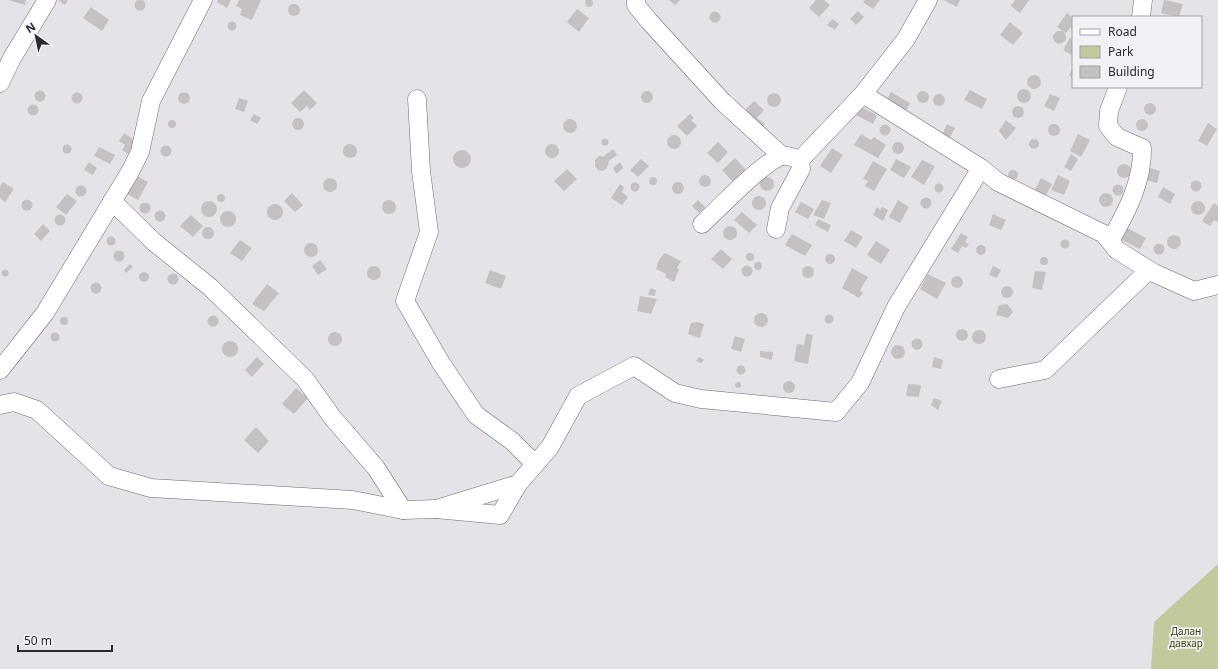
<svg xmlns="http://www.w3.org/2000/svg" width="1218" height="669" font-family="'Noto Sans',sans-serif">
	<rect width="100%" height="100%" fill="#e6e3e8"/>
	<!-- green -->
	<polygon fill="#c2c99c" points="1218,564 1218,669 1151,669 1154,622"/>
	<!-- building -->
	<g fill="#c5c0c4">
		<circle cx="589" cy="3" r="4"/>
		<circle cx="140" cy="5" r="5.5"/>
		<polygon points="8,0 26,0 25,5"/>
		<polygon points="58,0 68,0 65,5"/>
		<polygon points="218,0 231,0 227,8 217,2"/>
		<polygon points="239,0 261,0 252,20 240,15 242,9 236,6"/>
		<polygon points="669,0 680,0 675,5"/>
		<polygon points="816,0 824,0 830,5 819,17 809,8"/>
		<polygon points="865,0 880,0 873,9 863,2"/>
		<polygon points="944,0 960,0 957,7"/>
		<polygon points="1015,0 1029,0 1020,13 1011,6"/>
		<polygon points="1164,0 1183,4 1179,17 1161,13"/>
		<circle cx="294" cy="10" r="6"/>
		<polygon points="91,7 109,20 102,31 83,18"/>
		<polygon points="577,9 589,18 579,32 567,22"/>
		<polygon points="858,11 864,17 856,25 850,19"/>
		<circle cx="715" cy="17" r="5.5"/>
		<polygon points="1067,13 1073,18 1073,29 1071,27 1066,33 1064,31 1066,36 1066,40 1062,43 1058,44 1054,41 1053,36 1057,31 1063,31 1057,27"/>
		<polygon points="832,19 839,24 835,30 827,25"/>
		<circle cx="232" cy="26" r="4.5"/>
		<polygon points="1010,22 1023,33 1013,45 1000,35"/>
		<polygon points="1070,38 1073,40 1073,56 1063,50"/>
		<polygon points="1073,68 1073,80 1069,75"/>
		<circle cx="1034" cy="82" r="7"/>
		<circle cx="1024" cy="96" r="7"/>
		<polygon points="304,90 317,103 310,110 307,106 300,112 291,103"/>
		<polygon points="970,90 987,99 982,109 964,100"/>
		<circle cx="40" cy="96" r="5.5"/>
		<circle cx="647" cy="97" r="6"/>
		<circle cx="923" cy="97" r="6"/>
		<circle cx="184" cy="98" r="6"/>
		<polygon points="891,92 910,103 905,113 885,102"/>
		<circle cx="77" cy="98" r="5.5"/>
		<circle cx="774" cy="100" r="7"/>
		<circle cx="939" cy="100" r="6"/>
		<polygon points="1050,94 1060,98 1054,111 1044,106"/>
		<polygon points="239,98 248,101 244,112 235,109"/>
		<polygon points="754,101 764,110 757,118 765,124 760,129 742,113"/>
		<circle cx="1150" cy="109" r="6"/>
		<circle cx="33" cy="110" r="5.5"/>
		<circle cx="1018" cy="112" r="6"/>
		<polygon points="861,107 877,115 873,124 856,115"/>
		<polygon points="254,114 261,118 257,124 250,120"/>
		<polygon points="690,114 694,118 691,120 697,126 687,136 677,126"/>
		<circle cx="298" cy="124" r="6"/>
		<circle cx="1142" cy="125" r="6"/>
		<circle cx="570" cy="126" r="7"/>
		<polygon points="1006,120 1016,128 1006,140 999,131"/>
		<circle cx="172" cy="124" r="4"/>
		<polygon points="1208,123 1217,129 1207,146 1198,141"/>
		<circle cx="1054" cy="130" r="6"/>
		<polygon points="947,124 955,128 949,139 942,135"/>
		<circle cx="885" cy="130" r="5.5"/>
		<polygon points="124,133 136,141 128,154 122,150 125,145 119,141"/>
		<polygon points="861,134 871,140 874,137 886,145 878,158 854,145"/>
		<polygon points="1078,134 1090,140 1081,157 1070,151"/>
		<circle cx="674" cy="142" r="7"/>
		<circle cx="605" cy="142" r="3.5"/>
		<circle cx="1034" cy="144" r="5"/>
		<circle cx="898" cy="148" r="6"/>
		<polygon points="718,142 728,152 718,163 707,153"/>
		<circle cx="552" cy="151" r="7"/>
		<circle cx="350" cy="151" r="7"/>
		<circle cx="67" cy="149" r="4.5"/>
		<circle cx="166" cy="151" r="5.5"/>
		<polygon points="99,147 115,155 110,164 94,156"/>
		<polygon points="832,148 843,155 831,173 820,166"/>
		<polygon points="613,149 617,155 609,161 607,168 603,171 598,170 595,166 595,160 599,156 605,157 604,156"/>
		<circle cx="462" cy="159" r="9"/>
		<polygon points="1071,154 1078,159 1071,171 1064,167"/>
		<polygon points="735,158 747,171 734,183 722,170"/>
		<polygon points="641,159 649,166 638,177 630,170"/>
		<polygon points="896,159 911,167 904,178 890,170"/>
		<polygon points="922,160 935,166 924,185 911,177"/>
		<polygon points="873,161 887,169 874,191 865,186 868,181 863,179"/>
		<polygon points="89,162 97,168 93,175 84,170"/>
		<polygon points="620,162 623,168 616,174 613,168"/>
		<circle cx="1124" cy="171" r="7"/>
		<polygon points="1150,168 1160,171 1157,183 1146,180"/>
		<polygon points="567,169 577,179 564,191 554,181"/>
		<circle cx="1013" cy="175" r="5"/>
		<circle cx="705" cy="181" r="6"/>
		<polygon points="1058,175 1070,181 1064,195 1051,190"/>
		<polygon points="137,176 148,182 138,200 127,194"/>
		<circle cx="767" cy="184" r="7"/>
		<circle cx="653" cy="181" r="4"/>
		<polygon points="1041,178 1052,184 1045,197 1034,191"/>
		<circle cx="330" cy="185" r="7"/>
		<circle cx="1196" cy="186" r="5.5"/>
		<circle cx="678" cy="188" r="6"/>
		<polygon points="3,182 14,189 5,202 0,198 0,186"/>
		<circle cx="635" cy="187" r="4.5"/>
		<circle cx="939" cy="188" r="4.5"/>
		<polygon points="620,184 624,187 622,192 628,197 622,205 611,198"/>
		<circle cx="1118" cy="190" r="5.5"/>
		<circle cx="81" cy="191" r="5.5"/>
		<polygon points="1163,187 1175,194 1170,204 1158,197"/>
		<polygon points="292,193 303,205 295,212 284,201"/>
		<circle cx="1106" cy="200" r="7"/>
		<circle cx="221" cy="198" r="4"/>
		<polygon points="67,194 77,201 66,215 56,207"/>
		<circle cx="759" cy="203" r="7"/>
		<circle cx="926" cy="203" r="5.5"/>
		<circle cx="27" cy="205" r="5.5"/>
		<polygon points="698,200 705,207 699,213 692,206"/>
		<polygon points="822,200 831,203 824,219 813,215"/>
		<polygon points="898,200 909,207 900,223 889,217"/>
		<circle cx="389" cy="207" r="7"/>
		<circle cx="209" cy="209" r="8"/>
		<circle cx="1198" cy="208" r="7"/>
		<polygon points="801,202 814,209 808,219 795,212"/>
		<circle cx="145" cy="208" r="5.5"/>
		<polygon points="1214,203 1218,206 1218,222 1214,220 1210,226 1202,221"/>
		<circle cx="275" cy="212" r="8"/>
		<polygon points="877,207 880,210 882,207 888,210 883,221 873,215"/>
		<circle cx="160" cy="216" r="5.5"/>
		<circle cx="228" cy="219" r="8"/>
		<polygon points="742,212 757,225 749,233 734,220"/>
		<polygon points="993,214 1006,220 1001,230 989,225"/>
		<circle cx="60" cy="220" r="5.5"/>
		<polygon points="191,215 203,226 193,237 180,226"/>
		<polygon points="818,219 831,225 828,232 815,225"/>
		<polygon points="43,224 50,231 41,241 34,234"/>
		<circle cx="730" cy="233" r="7"/>
		<circle cx="208" cy="233" r="6"/>
		<polygon points="1127,228 1146,238 1140,249 1122,240"/>
		<polygon points="851,230 863,237 856,248 844,241"/>
		<polygon points="961,233 968,237 965,242 969,244 966,248 962,246 958,253 951,249"/>
		<polygon points="792,234 812,245 805,256 785,245"/>
		<circle cx="1174" cy="242" r="7"/>
		<circle cx="111" cy="241" r="4.5"/>
		<circle cx="1065" cy="244" r="4.5"/>
		<polygon points="240,240 252,248 242,261 230,253"/>
		<polygon points="876,241 890,250 881,264 867,255"/>
		<circle cx="311" cy="250" r="7"/>
		<circle cx="1159" cy="249" r="5.5"/>
		<circle cx="981" cy="250" r="5"/>
		<polygon points="721,249 732,259 723,269 711,259"/>
		<circle cx="119" cy="256" r="5.5"/>
		<circle cx="750" cy="257" r="4"/>
		<polygon points="665,253 681,261 677,268 679,269 674,282 665,277 666,274 656,269 659,260"/>
		<circle cx="830" cy="259" r="5"/>
		<circle cx="1044" cy="261" r="4"/>
		<polygon points="320,260 327,269 318,275 312,266"/>
		<circle cx="758" cy="266" r="4"/>
		<polygon points="130,264 133,267 126,273 124,270"/>
		<circle cx="747" cy="271" r="5.5"/>
		<circle cx="374" cy="273" r="7"/>
		<circle cx="808" cy="272" r="6"/>
		<polygon points="993,266 1001,270 997,278 989,275"/>
		<polygon points="852,268 868,277 860,290 863,293 859,298 842,288"/>
		<circle cx="5" cy="273" r="3.5"/>
		<polygon points="490,270 506,276 501,289 485,283"/>
		<polygon points="1035,271 1046,272 1042,290 1032,288"/>
		<circle cx="144" cy="277" r="5"/>
		<circle cx="173" cy="279" r="5.5"/>
		<polygon points="928,274 946,283 937,299 920,289"/>
		<circle cx="957" cy="282" r="6"/>
		<circle cx="96" cy="288" r="5.5"/>
		<polygon points="267,284 279,293 264,311 252,304"/>
		<circle cx="1007" cy="292" r="6"/>
		<polygon points="650,288 656,290 655,296 648,295"/>
		<polygon points="640,296 657,299 651,314 637,311"/>
		<polygon points="1007,304 1013,312 1008,318 996,315 999,305"/>
		<circle cx="761" cy="320" r="7"/>
		<circle cx="829" cy="319" r="4.5"/>
		<circle cx="213" cy="321" r="5.5"/>
		<circle cx="64" cy="321" r="4"/>
		<polygon points="697,322 704,324 700,338 688,334 691,323"/>
		<circle cx="962" cy="335" r="6"/>
		<circle cx="979" cy="337" r="7"/>
		<circle cx="335" cy="339" r="7"/>
		<circle cx="55" cy="337" r="4.5"/>
		<polygon points="806,334 813,335 808,364 794,361 797,344 804,345"/>
		<polygon points="735,336 745,339 741,352 731,349"/>
		<circle cx="917" cy="344" r="5.5"/>
		<circle cx="230" cy="349" r="8"/>
		<circle cx="898" cy="352" r="7"/>
		<polygon points="760,351 773,352 772,360 760,357"/>
		<polygon points="257,357 264,364 252,377 245,370"/>
		<polygon points="699,357 704,360 701,363 696,361"/>
		<polygon points="934,357 943,360 941,369 932,367"/>
		<circle cx="741" cy="370" r="4.5"/>
		<circle cx="789" cy="387" r="6"/>
		<circle cx="738" cy="385" r="3"/>
		<polygon points="908,384 921,385 919,397 906,396"/>
		<polygon points="296,388 308,398 294,414 282,404"/>
		<polygon points="934,398 942,401 938,410 931,405"/>
		<polygon points="256,427 269,441 258,453 244,440"/>
	</g>
	<g fill="none" stroke-linecap="round" stroke-linejoin="round">
		<!-- minor casing -->
		<g stroke="#6c6a6e" stroke-width="19">
			<g id="minor">
				<polyline points="636,0 636,5 649,21 722,101 782,156"/>
				<polyline points="1141,17 1143,0"/>
				<polyline points="0,83 12,58 47,0"/>
				<polyline points="863,94 981,168 998,182 1104,234 1117,250 1154,273 1194,291 1218,285"/>
				<polyline points="417,99 421,171 429,232 405,301 441,363 476,415 512,441 535,464"/>
				<polyline points="112,201 154,242 210,287 305,379 332,417 376,468 403,510"/>
				<path d="M702,224C717,210 765,160 782,156C787,155 795,158 800,160L863,94L906,39L928,0"/>
				<polyline points="776,229 780,208 801,169 800,160"/>
				<path d="M1110,241C1126,213 1143,182 1142,148L1117,137L1108,126L1109,111L1118,87"/>
				<polyline points="0,370 45,313 130,172 140,152 151,101 203,0"/>
				<polyline points="999,379 1045,370 1149,270"/>
				<polyline points="0,405 14,402 37,410 109,476 151,488 353,500 403,510 436,509"/>
				<polyline points="518,484 500,515 436,509 518,484 550,447 578,396 634,366 675,393 701,399 836,412 860,383 896,307 981,168"/>
			</g>
		</g>
		<!-- minor -->
		<use href="#minor" stroke="#fff" stroke-width="18"/>
	</g>
	<g text-anchor="middle" stroke-width="3.5" stroke-linejoin="round" paint-order="stroke">
		<!-- park labels -->
		<g font-size="10" fill="#444a10" stroke="#f3f0f6">
			<text x="1186" y="635">Далан<tspan x="1186" dy="12">давхар</tspan></text>
		</g>
	</g>
	<!-- legend -->
	<rect x="1072" y="16" width="130" height="72" fill="#f3f0f6" stroke="#a3a1a5"/>
	<rect x="1080" y="29" width="20" height="6" fill="#ffffff" stroke="#a3a1a5"/>
	<text x="1108" y="36" font-size="12" fill="#2b2a2c">Road</text>
	<rect x="1080" y="46" width="20" height="12" fill="#c2c99c" stroke="#a3a1a5"/>
	<text x="1108" y="56" font-size="12" fill="#2b2a2c">Park</text>
	<rect x="1080" y="66" width="20" height="12" fill="#c5c0c4" stroke="#a3a1a5"/>
	<text x="1108" y="76" font-size="12" fill="#2b2a2c">Building</text>
	<!-- north arrow -->
	<g transform="translate(36 36) rotate(327)" stroke="#f3f0f6" stroke-width="3" paint-order="stroke">
	<path d="M0-3L7 15L0 10L-7 15Z" fill="#2b2a2c"/>
	<text y="-6" font-size="11" font-weight="bold" text-anchor="middle" fill="#2b2a2c">N</text>
	</g>
	<!-- scale -->
	<path d="M18 645v6h94v-6" fill="none" stroke="#2b2a2c" stroke-width="2"/>
	<text x="24" y="645" font-size="12" fill="#2b2a2c" stroke="#f3f0f6" stroke-width="3" paint-order="stroke">50 m</text>
</svg>
